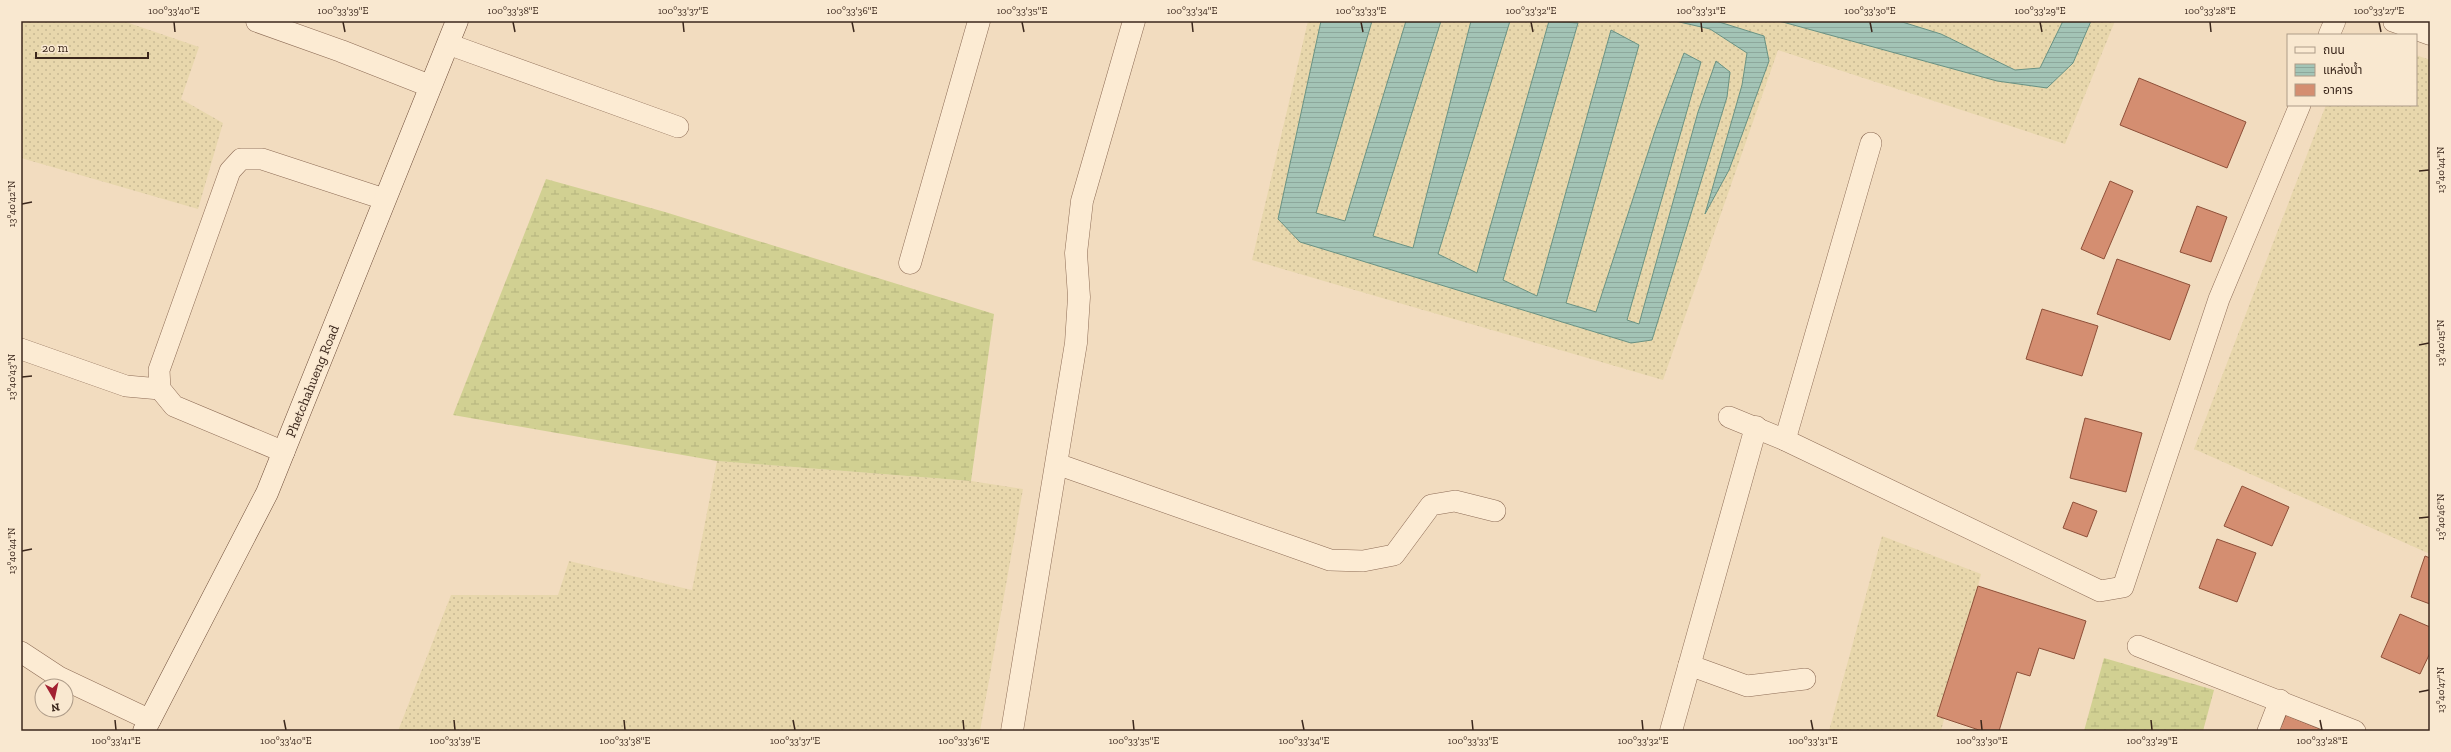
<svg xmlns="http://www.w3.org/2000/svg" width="2451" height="752" font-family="'Zilla Slab','Noto Sans Thai',serif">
	<defs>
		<pattern id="farmland-dots" width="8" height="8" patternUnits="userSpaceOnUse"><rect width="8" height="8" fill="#e8d7ac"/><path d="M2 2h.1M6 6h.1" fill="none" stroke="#c8b993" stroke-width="1.8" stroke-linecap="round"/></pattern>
		<pattern id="wetland-marsh" width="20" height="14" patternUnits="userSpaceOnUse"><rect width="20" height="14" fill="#d1d092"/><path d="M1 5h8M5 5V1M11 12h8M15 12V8" fill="none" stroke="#b4b37d"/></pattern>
		<pattern id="water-rules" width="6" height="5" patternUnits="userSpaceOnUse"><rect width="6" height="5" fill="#a3c4b6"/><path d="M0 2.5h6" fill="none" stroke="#8da89c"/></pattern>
	</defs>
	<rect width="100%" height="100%" fill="#f2dcbf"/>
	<!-- farmland -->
	<g fill="url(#farmland-dots)">
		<polygon points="21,21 123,21 199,47 181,99 223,123 198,209 21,158"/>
		<polygon points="1308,21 1321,21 1278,219 1300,242 1631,343 1652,340 1727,97 1730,72 1716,62 1698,112 1639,324 1626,320 1701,62 1685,53 1656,128 1596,312 1566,303 1639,45 1611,30 1537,297 1503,281 1578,24 1569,21 1675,21 1710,29 1747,53 1742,85 1706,211 1764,36 1716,21 1779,21 1997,81 2073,63 2091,21 2115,21 2065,144 1778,50 1663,380 1252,260"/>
		<polygon points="1372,21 1406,21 1346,221 1316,213"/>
		<polygon points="1441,21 1471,21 1413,248 1373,236"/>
		<polygon points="1510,21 1549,21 1477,274 1438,254"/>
		<polygon points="1899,21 2063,21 2040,68 2016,70 1941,34"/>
		<polygon points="2416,55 2430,60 2430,554 2194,449 2326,105 2416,105"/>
		<polygon points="717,461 971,481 1023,489 980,731 398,731 451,595 558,595 569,561 692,590"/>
		<polygon points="1882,536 1981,574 1941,731 1829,731"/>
	</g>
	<!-- wetland -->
	<g fill="url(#wetland-marsh)">
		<polygon points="546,179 665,212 994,314 971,481 717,461 453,415"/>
		<polygon points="2104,658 2214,690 2203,731 2084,731"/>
	</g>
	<!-- water -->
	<g fill="url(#water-rules)" stroke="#699283">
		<polygon points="1321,21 1372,21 1316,213 1345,221 1406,21 1441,21 1373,236 1413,248 1471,21 1510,21 1438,254 1477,273 1549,21 1578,23 1503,280 1537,296 1611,30 1639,45 1566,303 1596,312 1656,128 1684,53 1701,62 1627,320 1639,324 1698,112 1716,61 1730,72 1727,97 1652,340 1631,343 1300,242 1278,219"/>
		<polygon points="1675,21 1716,21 1764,36 1769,61 1729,170 1705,214 1742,85 1747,53 1710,29"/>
		<polygon points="1779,21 1899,21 1941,34 2015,70 2040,68 2063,21 2091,21 2073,63 2047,88 1997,81"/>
	</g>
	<!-- building -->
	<g fill="#d48e71" stroke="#8e5039">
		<polygon points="2139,78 2246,122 2227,168 2120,125"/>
		<polygon points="2110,181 2133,191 2104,259 2081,249"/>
		<polygon points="2197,206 2227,217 2211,262 2180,252"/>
		<polygon points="2117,259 2190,285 2170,340 2097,314"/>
		<polygon points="2042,309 2098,326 2082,376 2026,359"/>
		<polygon points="2085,418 2142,433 2126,492 2070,478"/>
		<polygon points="2242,486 2289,507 2272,546 2224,526"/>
		<polygon points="2073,502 2097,511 2087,537 2063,528"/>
		<polygon points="2217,539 2256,553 2237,602 2199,588"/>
		<polygon points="2425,556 2430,558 2430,604 2411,597"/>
		<polygon points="1978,586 2086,621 2074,659 2039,648 2030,676 2017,672 1999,731 1982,731 1937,716"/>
		<polygon points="2400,614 2430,627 2430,653 2420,674 2381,657"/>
		<polygon points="2286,715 2325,731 2279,731"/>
	</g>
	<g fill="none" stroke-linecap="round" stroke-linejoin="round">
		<!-- lane casing -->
		<g stroke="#8d6c56" stroke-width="22">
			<g id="lane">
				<polyline points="2329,35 2335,21"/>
				<polyline points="448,44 678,127"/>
				<polyline points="21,349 126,386 160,389"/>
				<polyline points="1729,417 1785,440 2100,591 2123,587 2219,299 2300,105"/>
				<polyline points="1785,440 1871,143"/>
				<polyline points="284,452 174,406 160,389 159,370 230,171 241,159 262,159 384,199"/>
				<polyline points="1057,464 1330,560 1363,561 1394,555 1431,505 1455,501 1495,511"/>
				<polyline points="2138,646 2355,731"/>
				<polyline points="21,652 59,677 150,720"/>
				<polyline points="1689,665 1747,686 1805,679"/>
				<polyline points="2268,731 2280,700"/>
			</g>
		</g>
		<!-- street casing -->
		<g stroke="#8d6c56" stroke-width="23">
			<g id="street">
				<polyline points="257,21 341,51 430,86"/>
				<polyline points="2394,21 2430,34"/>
				<polyline points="910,263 979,21"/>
				<polyline points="1012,731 1076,343 1079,297 1076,253 1082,201 1134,21"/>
				<polyline points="1671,731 1756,427"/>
			</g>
		</g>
		<!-- secondary casing -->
		<g stroke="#6e4d39" stroke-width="23">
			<polyline id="secondary" points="144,731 267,493 457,21"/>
		</g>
		<!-- lane -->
		<use href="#lane" stroke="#fcebd3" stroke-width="21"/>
		<!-- street -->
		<use href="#street" stroke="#fcebd3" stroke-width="22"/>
		<!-- secondary -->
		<use href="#secondary" stroke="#fcebd3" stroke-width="22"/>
	</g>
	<!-- ticks -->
	<path fill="none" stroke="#3b271c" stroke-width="1.5" d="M174,22L175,32M343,22L345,32M513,22L515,32M683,22L684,32M852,22L854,32M1022,22L1024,32M1192,22L1193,32M1361,22L1363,32M1531,22L1533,32M1701,22L1702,32M1870,22L1872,32M2040,22L2042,32M2210,22L2211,32M2379,22L2381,32M2419,171L2429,170M22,204L32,202M2419,345L2429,343M22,377L32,376M2419,518L2429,517M22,551L32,549M2419,692L2429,690M115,720L116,730M284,720L286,730M454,720L455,730M624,720L625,730M793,720L795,730M963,720L964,730M1133,720L1134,730M1302,720L1304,730M1472,720L1473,730M1642,720L1643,730M1811,720L1813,730M1981,720L1982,730M2151,720L2152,730M2320,720L2322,730"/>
	<g text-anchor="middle" stroke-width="3" stroke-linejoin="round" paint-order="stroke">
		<!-- street labels -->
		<g font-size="14" fill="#3b271c" stroke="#f9e8d0">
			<text transform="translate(312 381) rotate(-68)" y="5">Phetchahueng Road</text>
		</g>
	</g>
	<!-- border -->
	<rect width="2451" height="752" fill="none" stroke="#f9e8d0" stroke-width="44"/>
	<!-- legend -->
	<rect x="2287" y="34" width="130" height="72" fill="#f9e8d0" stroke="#ad9b88"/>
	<rect x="2295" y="47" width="20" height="6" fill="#fcebd3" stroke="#ad9b88"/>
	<text x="2323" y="54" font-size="12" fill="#3b271c">ถนน</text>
	<rect x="2295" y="64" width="20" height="12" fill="url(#water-rules)" stroke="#ad9b88"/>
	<text x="2323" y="74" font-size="12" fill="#3b271c">แหล่งน้ำ</text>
	<rect x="2295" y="84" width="20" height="12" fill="#d48e71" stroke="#ad9b88"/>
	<text x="2323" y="94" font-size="12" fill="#3b271c">อาคาร</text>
	<!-- north arrow -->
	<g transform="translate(54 698) rotate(171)"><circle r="19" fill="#f9e8d0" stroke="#ad9b88"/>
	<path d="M0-3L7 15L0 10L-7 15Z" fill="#a22031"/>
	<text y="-6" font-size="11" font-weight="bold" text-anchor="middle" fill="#3b271c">N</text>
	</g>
	<!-- scale -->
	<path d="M36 52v6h112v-6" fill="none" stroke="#3b271c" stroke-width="2"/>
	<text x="42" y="52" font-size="12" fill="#3b271c" stroke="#f9e8d0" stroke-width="3" paint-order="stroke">20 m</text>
	<rect x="22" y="22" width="2407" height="708" fill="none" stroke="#3b271c" stroke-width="1.5"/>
	<g font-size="10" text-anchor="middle" fill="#3b271c">
		<text x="174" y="14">100°33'40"E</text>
		<text x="343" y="14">100°33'39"E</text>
		<text x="513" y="14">100°33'38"E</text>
		<text x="683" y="14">100°33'37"E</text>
		<text x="852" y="14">100°33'36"E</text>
		<text x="1022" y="14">100°33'35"E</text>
		<text x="1192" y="14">100°33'34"E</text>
		<text x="1361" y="14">100°33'33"E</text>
		<text x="1531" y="14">100°33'32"E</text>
		<text x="1701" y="14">100°33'31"E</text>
		<text x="1870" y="14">100°33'30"E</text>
		<text x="2040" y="14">100°33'29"E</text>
		<text x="2210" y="14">100°33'28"E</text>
		<text x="2379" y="14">100°33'27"E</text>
		<text transform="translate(2440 170) rotate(-90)" y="4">13°40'44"N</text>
		<text transform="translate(11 204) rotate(-90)" y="4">13°40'42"N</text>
		<text transform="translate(2440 343) rotate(-90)" y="4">13°40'45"N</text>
		<text transform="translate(11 377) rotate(-90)" y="4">13°40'43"N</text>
		<text transform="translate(2440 517) rotate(-90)" y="4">13°40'46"N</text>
		<text transform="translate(11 551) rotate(-90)" y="4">13°40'44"N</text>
		<text transform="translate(2440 690) rotate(-90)" y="4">13°40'47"N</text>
		<text x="116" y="744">100°33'41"E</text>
		<text x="286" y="744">100°33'40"E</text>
		<text x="455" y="744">100°33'39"E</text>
		<text x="625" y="744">100°33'38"E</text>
		<text x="795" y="744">100°33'37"E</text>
		<text x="964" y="744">100°33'36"E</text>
		<text x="1134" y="744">100°33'35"E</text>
		<text x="1304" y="744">100°33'34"E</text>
		<text x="1473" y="744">100°33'33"E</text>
		<text x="1643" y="744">100°33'32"E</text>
		<text x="1813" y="744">100°33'31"E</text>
		<text x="1982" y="744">100°33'30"E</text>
		<text x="2152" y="744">100°33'29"E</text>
		<text x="2322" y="744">100°33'28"E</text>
	</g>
</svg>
